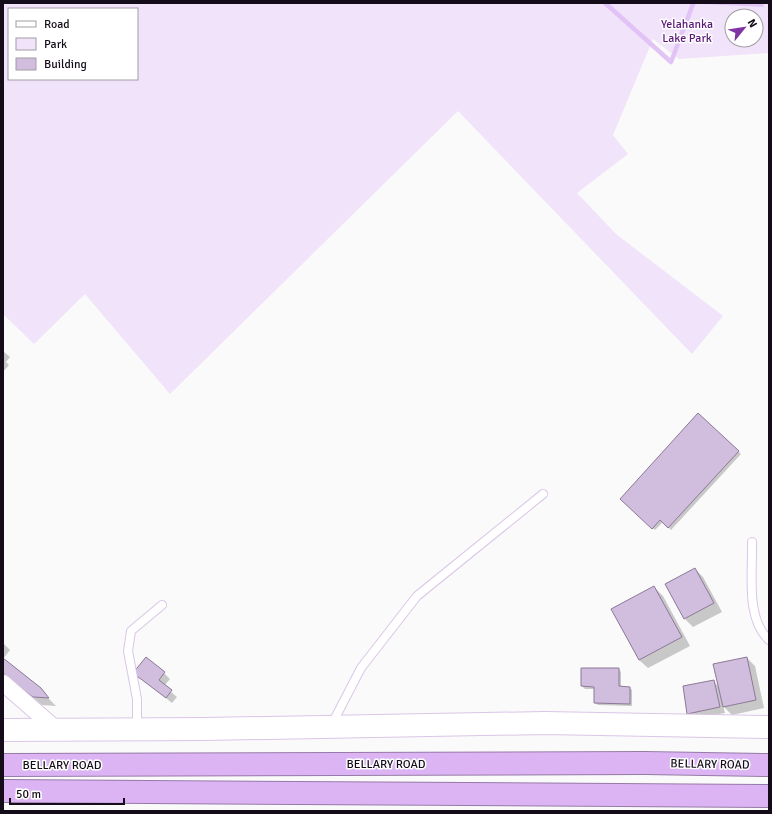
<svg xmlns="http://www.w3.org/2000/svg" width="772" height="814" font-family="Signika,sans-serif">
	<rect width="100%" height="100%" fill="#fafafa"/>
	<!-- green -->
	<path fill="#f1e3fa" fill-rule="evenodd" d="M3,3H680L764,7L763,3H769V53L679,59L653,39L613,135L628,154L577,193L616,234L723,316L692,354L458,111L170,394L85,294L34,344L3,314ZM9,9H137V79H9ZM732,16H756V40H732Z"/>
	<!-- water -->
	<polygon fill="#e2c3f5" points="680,3 763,3 764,7"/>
	<!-- shadow -->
	<g fill="#0003">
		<polygon points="3,351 10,357 6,362 9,365 3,372"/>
		<polygon points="698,415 741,454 671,530 663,522 655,530 621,499"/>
		<polygon points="695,569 703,577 722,612 693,627 685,619 666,584"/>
		<polygon points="654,587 663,596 690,646 648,668 639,660 612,609"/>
		<polygon points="3,643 10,650 3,659"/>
		<polygon points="747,658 755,666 764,708 732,715 723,706 725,713 693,719 688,713 713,681 719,687"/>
		<polygon points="3,659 48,698 56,706 42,705 5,674 3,672"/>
		<polygon points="619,669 621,672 621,687 630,688 632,690 632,706 598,705 595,703 595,689 585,689 582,686"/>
		<polygon points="135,673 164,673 170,679 164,686 177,697 172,703"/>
	</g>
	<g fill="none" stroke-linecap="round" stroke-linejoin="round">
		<!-- stream -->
		<polyline stroke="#e2c3f5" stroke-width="4.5" points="605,3 671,62 693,4"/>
	</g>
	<!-- building -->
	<g fill="#d1bdde" stroke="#8c7997">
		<polygon points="698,413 739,451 668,528 660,520 652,529 620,499"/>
		<polygon points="695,568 714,603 684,619 665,584"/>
		<polygon points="654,586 682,637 639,660 611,609"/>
		<polygon points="146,657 165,672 159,680 172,690 166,698 133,673"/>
		<polygon points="747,657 756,700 723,707 713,664"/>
		<polygon points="3,658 41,688 49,698 33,697 16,684 3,673"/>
		<polygon points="581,668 619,668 619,686 630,687 630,704 594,703 594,687 581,686"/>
		<polygon points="714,680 720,707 687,714 683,686"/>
	</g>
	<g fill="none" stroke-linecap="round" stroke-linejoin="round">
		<!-- lane casing -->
		<g stroke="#dac6e7" stroke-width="10">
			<g id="lane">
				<path d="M752,542C753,572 745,618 769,640"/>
				<polyline points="332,724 361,668 417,596 543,494"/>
				<polyline points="137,729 137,699 128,651 131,631 162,605"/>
			</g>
		</g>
		<!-- street casing -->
		<g stroke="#dac6e7" stroke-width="18">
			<polyline id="street" points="3,683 57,730"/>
		</g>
		<!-- secondary casing -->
		<g stroke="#dac6e7" stroke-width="24">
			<polyline id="secondary" points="3,730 205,729 545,723 769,727"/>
		</g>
		<!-- highway casing -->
		<g stroke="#967aa7" stroke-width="24">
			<g id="highway">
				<polyline points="3,765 645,763 769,765"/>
				<polyline points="3,791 769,796"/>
			</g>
		</g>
		<!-- lane -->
		<use href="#lane" stroke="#fff" stroke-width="8"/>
		<!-- street -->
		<use href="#street" stroke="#fff" stroke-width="16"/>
		<!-- secondary -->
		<use href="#secondary" stroke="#fff" stroke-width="22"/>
		<!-- highway -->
		<use href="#highway" stroke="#dcb4f4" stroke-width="22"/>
	</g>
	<g text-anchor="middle" stroke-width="3" stroke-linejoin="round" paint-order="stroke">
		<!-- park labels -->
		<g font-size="12" fill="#5a1877" stroke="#fff">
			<text x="687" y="28">Yelahanka<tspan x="687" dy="14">Lake Park</tspan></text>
		</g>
		<!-- street labels -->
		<g font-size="12" fill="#140d19" stroke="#fff">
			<text x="386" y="768">BELLARY ROAD</text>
			<text transform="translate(710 764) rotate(1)" y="4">BELLARY ROAD</text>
			<text x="62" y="769">BELLARY ROAD</text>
		</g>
	</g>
	<!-- border -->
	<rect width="772" height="814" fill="none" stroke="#140d19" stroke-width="8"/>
	<!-- legend -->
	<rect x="8" y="8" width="130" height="72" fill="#ffffff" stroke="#a19ea3"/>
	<rect x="16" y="21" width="20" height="6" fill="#ffffff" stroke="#a19ea3"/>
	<text x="44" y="28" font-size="12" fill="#140d19">Road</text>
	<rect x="16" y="38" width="20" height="12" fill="#f1e3fa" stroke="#a19ea3"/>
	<text x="44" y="48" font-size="12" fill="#140d19">Park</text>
	<rect x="16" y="58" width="20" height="12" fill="#d1bdde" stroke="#a19ea3"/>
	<text x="44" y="68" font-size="12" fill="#140d19">Building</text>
	<!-- north arrow -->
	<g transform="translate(744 28) rotate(60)"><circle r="19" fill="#ffffff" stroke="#a19ea3"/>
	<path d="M0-3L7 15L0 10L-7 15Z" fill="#7f33a4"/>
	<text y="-6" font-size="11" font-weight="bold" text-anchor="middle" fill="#140d19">N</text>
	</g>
	<!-- scale -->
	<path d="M10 798v6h114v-6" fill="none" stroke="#140d19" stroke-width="2"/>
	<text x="16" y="798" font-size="12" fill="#140d19" stroke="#ffffff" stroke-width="3" paint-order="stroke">50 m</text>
</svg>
